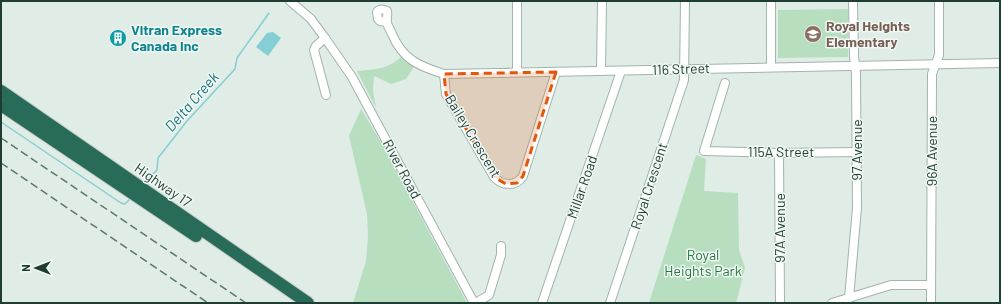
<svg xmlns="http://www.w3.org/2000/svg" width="1001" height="304" font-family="Barlow,sans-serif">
	<rect width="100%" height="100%" fill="#e0ece6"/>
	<!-- green -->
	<g fill="#b7dfbf">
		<polygon points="848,9 848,57 778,58 778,10"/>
		<path d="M402,56L415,65L406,79L391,84L374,76L373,90L376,108L357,71C376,69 387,70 402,56Z"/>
		<polygon points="361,109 381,142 467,303 353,303 366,261 368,237 367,214 349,136"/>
		<polygon points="696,155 706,159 704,191 738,193 739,250 745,268 736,303 649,303"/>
	</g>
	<!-- water -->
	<polygon fill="#84ced5" points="273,32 281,38 268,56 256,47 267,33"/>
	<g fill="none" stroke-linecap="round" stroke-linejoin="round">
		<!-- stream -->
		<g stroke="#84ced5" stroke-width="1.5">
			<polyline points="1,122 121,203 125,204 131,198"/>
			<polyline points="144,183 157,170 158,158 187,121 235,69 237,58 269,13"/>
		</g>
		<!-- minor casing -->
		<g stroke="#a2b4ad" stroke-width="10">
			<g id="minor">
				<polyline points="290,1 311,19 325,38 352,77 474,303"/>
				<polyline points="517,1 517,72"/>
				<polyline points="771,1 771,67"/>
				<path d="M387,22L380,21L378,19L377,12C380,8 383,9 387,11C388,15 386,19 387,23C388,27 391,31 392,34C403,60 419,66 444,74L1000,63"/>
				<polyline points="325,38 316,46 314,50 326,95"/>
				<polyline points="601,71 602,1"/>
				<path d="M444,74L446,94L494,177C502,186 516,187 523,176L556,72"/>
				<polyline points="725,83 704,151 779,153 857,152"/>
				<polyline points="779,153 780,303"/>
				<polyline points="849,298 857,208 856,74 854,56 853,1"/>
				<polyline points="476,303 489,295 501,255 501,246"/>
				<polyline points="542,303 621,71"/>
				<polyline points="610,303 684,80 685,1"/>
				<polyline points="832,303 891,285 931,285"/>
				<polyline points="931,303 932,74 939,55 939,1"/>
			</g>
		</g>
		<!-- highway casing -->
		<g stroke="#c0c9c6" stroke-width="14">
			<g id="highway">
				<polyline points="1,91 308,303"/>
				<polyline points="1,105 196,236"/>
			</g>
		</g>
		<!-- minor -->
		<use href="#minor" stroke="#fff" stroke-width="8"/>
		<!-- highway -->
		<use href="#highway" stroke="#296b59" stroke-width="12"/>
		<!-- rail -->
		<g stroke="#5a796e" stroke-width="1.5" stroke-dasharray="8 4" stroke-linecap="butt">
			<polyline points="1,138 246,303"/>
			<polyline points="1,163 208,303"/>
		</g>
	</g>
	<!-- marked area -->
	<path fill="#de580e" fill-opacity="0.2" stroke="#de580e" stroke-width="3" stroke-dasharray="8 5" stroke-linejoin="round" d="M556,72L523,176L517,183L506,184L494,177L446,94L444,74Z"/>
	<!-- icons -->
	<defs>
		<g id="school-disc" transform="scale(0.9)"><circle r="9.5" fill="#8d6e63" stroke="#f0f8f4"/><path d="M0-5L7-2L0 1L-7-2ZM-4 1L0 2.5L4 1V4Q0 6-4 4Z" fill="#fff"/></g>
		<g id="building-disc" transform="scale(0.9)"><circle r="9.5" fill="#0f9aa8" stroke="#f0f8f4"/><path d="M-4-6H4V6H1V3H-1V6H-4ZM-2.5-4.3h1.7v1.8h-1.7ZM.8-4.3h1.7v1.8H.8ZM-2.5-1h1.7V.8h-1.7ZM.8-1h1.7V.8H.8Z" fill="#fff"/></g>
	</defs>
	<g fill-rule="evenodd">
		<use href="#school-disc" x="813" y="34"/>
		<use href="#building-disc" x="118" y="38"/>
	</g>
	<g text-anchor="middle" stroke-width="3" stroke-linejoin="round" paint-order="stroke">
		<!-- education labels -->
		<g font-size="14" font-weight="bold" fill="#785e54" stroke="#f0f8f4" text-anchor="start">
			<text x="826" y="31">Royal Heights<tspan x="826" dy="16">Elementary</tspan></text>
		</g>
		<!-- culture labels -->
		<g font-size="14" font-weight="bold" fill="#0d838f" stroke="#f0f8f4" text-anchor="start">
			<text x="131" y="35">Vitran Express<tspan x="131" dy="16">Canada Inc</tspan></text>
		</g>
		<!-- street labels -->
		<g font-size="14" fill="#1f3d33" stroke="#f0f8f4">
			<text transform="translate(681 69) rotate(-2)" y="5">116 Street</text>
			<text transform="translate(473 136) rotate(59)" y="5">Bailey Crescent</text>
			<text transform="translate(857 150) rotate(-90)" y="5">97 Avenue</text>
			<text transform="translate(932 151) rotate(-90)" y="5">96A Avenue</text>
			<text x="781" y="157">115A Street</text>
			<text transform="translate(402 169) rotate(62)" y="5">River Road</text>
			<text transform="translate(163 185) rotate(35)" y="5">Highway 17</text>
			<text transform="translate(649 186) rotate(-72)" y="5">Royal Crescent</text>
			<text transform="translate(582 187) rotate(-71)" y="5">Millar Road</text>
			<text transform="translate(780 228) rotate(-90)" y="5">97A Avenue</text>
		</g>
		<!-- park labels -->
		<g font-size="14" fill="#277740" stroke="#f0f8f4">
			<text x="703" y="260">Royal<tspan x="703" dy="16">Heights Park</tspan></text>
		</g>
		<!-- water labels -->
		<g font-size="15" font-style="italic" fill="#16737d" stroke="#f0f8f4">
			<text transform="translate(192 102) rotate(-49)" y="5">Delta Creek</text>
		</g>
	</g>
	<!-- border -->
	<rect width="1001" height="304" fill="none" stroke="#1f3d33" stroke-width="4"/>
	<!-- north arrow -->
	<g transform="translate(36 268) rotate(270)" stroke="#f0f8f4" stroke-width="3" paint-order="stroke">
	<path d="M0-3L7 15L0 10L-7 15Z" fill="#1f3d33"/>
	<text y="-6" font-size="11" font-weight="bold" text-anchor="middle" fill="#1f3d33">N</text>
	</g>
</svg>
